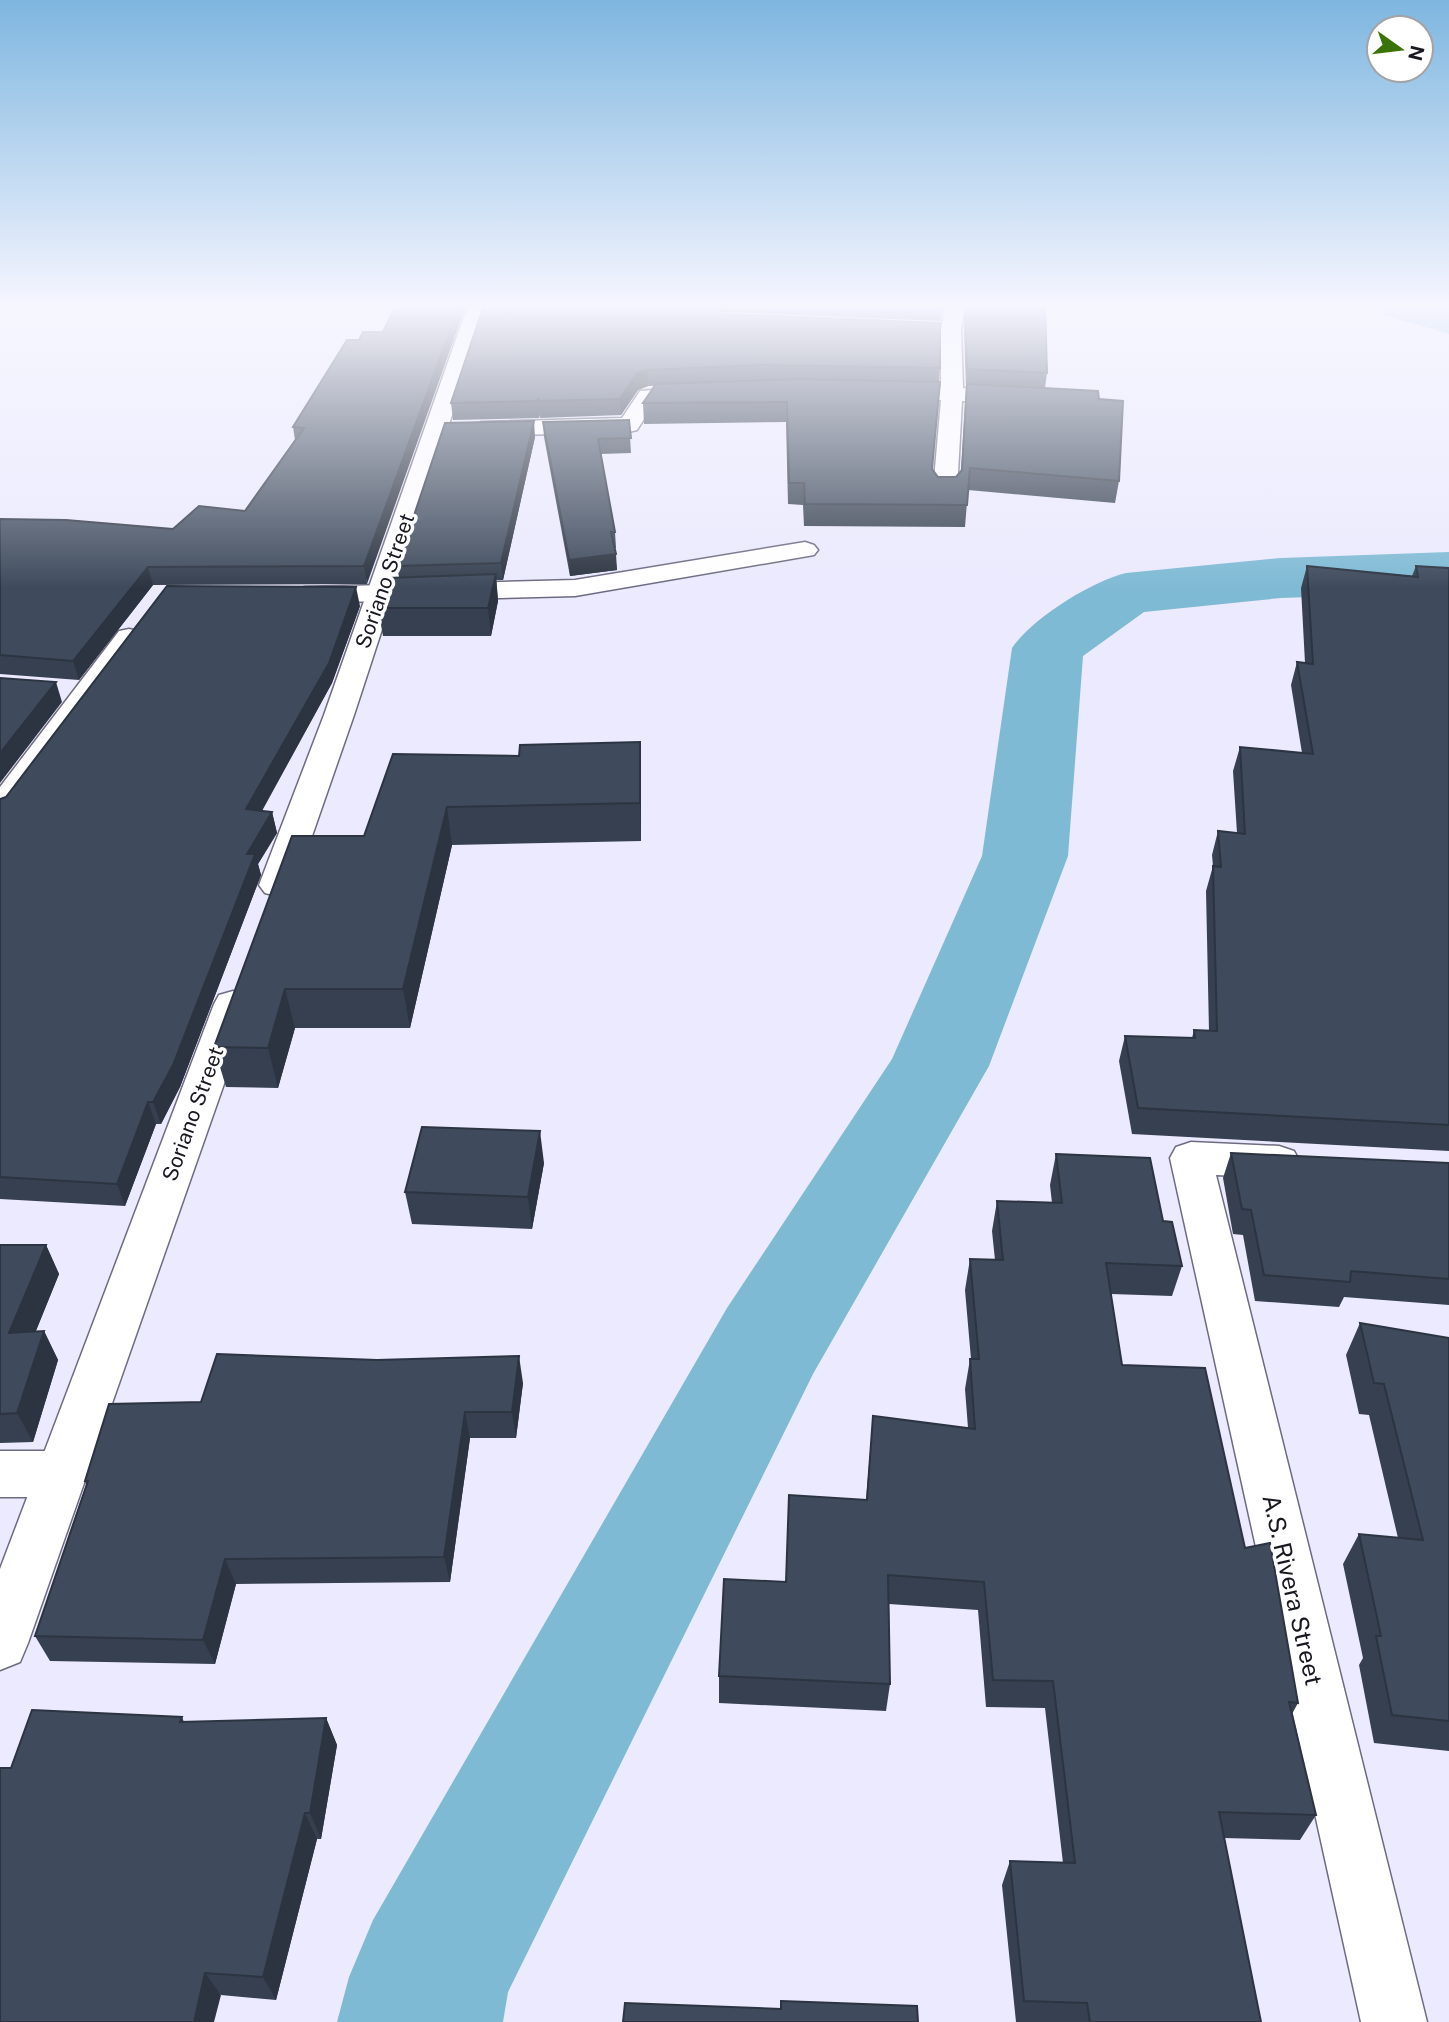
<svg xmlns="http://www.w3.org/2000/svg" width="1449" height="2022" font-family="'Public Sans',sans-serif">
	<rect width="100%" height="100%" fill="#ebeafe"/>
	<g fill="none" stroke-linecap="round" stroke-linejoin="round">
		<!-- river -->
		<g fill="#7fbad4" fill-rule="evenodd">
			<polygon points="1377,305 1449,305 1449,334 1384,315"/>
			<path d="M1449,552V592L1281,598L1144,612L1083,656L1068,856L989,1066L813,1374L508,1992L503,2022H337L349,1977L373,1920L727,1308L892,1059L982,856L1012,648C1033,618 1090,582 1126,573L1281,558Z"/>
		</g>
		<!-- minor casing -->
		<g stroke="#6d6b81" stroke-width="3">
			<g id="minor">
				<polygon points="945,305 965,305 961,330 963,388 987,390 990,395 979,402 962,401 957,491 954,496 936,496 933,491 941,400 886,397 875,391 886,385 941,387 941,330"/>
				<polygon points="700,386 708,387 711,392 708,397 655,402 637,430 629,432 481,436 470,429 481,422 622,418 640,391"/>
				<polygon points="805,542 814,545 818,550 814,555 575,596 305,603 295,601 291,595 295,589 305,587 575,580"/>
				<polygon points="129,629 139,631 143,637 12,816 0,819 0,787 119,631"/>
				<polygon points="1191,1142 1279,1146 1294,1151 1300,1162 1294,1173 1279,1178 1216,1175 1427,2022 1361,2022 1170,1158 1176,1147"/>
				<polygon points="0,1451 61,1451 79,1458 87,1474 79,1490 61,1497 0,1497"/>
			</g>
		</g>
		<!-- major casing -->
		<g stroke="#6d6b81" stroke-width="3">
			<g id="major">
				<polygon points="468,305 488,305 354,715 295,885 289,893 277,896 265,893 259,885 324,715"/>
				<polygon points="233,991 247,995 252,1004 28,1643 20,1662 0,1670 0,1569 214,1004 219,995"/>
			</g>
		</g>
		<!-- minor -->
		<use href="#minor" fill="#fff" fill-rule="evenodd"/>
		<!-- major -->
		<use href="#major" fill="#fff" fill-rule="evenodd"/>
	</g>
	<!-- wall -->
	<g fill="#364050">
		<polygon points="484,305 943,305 940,321 726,312 725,313 940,368 932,469 938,477 956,477 961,471 966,386 964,330 967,305 1047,373 1045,388 1099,399 1119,481 1115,503 968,490 965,527 804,526 803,505 788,504 786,422 644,424 643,403 655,386 648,386 638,390 621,415 540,418 540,415 539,418 453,420 451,403"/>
		<polygon points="347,340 367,584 153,585 79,680 0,674 0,519 173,529 245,511 295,440 293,427"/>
		<polygon points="629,420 631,453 601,454 615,532 616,548 614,548 617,570 570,576 544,437 543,422"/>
		<polygon points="535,437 503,580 496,580 498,601 491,636 383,636 378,608 399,577 397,566"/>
		<polygon points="1307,566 1412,576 1416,566 1449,568 1449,1151 1132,1134 1119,1061 1125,1036 1192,1038 1194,1030 1209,1031 1206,891 1213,866 1212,855 1218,831 1237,833 1233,771 1240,747 1302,753 1291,685 1297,662 1305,663 1301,588"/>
		<polygon points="360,606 332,683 262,811 272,812 277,833 258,864 261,875 180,1087 161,1124 156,1124 125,1206 0,1199 0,799 6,797"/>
		<polygon points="519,756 641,780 641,841 452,845 410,1028 295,1028 278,1088 226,1087 214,1047 364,836"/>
		<polygon points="1231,1153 1449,1163 1449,1305 1344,1297 1339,1307 1255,1301 1243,1235 1233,1234 1223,1178"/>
		<polygon points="1056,1154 1163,1221 1182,1266 1172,1296 1111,1294 1122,1365 1245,1548 1298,1703 1292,1714 1316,1815 1300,1840 1224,1838 1261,2022 1016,2022 1002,1885 1010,1861 1063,1863 1045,1708 986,1707 978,1610 889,1604 890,1684 886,1711 719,1703 719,1676 866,1500 873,1416 968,1428 965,1389 970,1359 971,1359 965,1290 970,1259 995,1260 992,1231 997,1201 1052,1203 1050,1185"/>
		<polygon points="544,1163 532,1229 412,1224 405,1192"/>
		<polygon points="0,1245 46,1245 59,1274 36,1331 44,1331 58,1360 33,1442 0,1443"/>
		<polygon points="1360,1323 1449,1338 1449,1751 1374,1743 1359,1665 1363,1658 1343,1564 1359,1534 1398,1538 1369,1415 1359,1414 1346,1355"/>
		<polygon points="523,1383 516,1438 470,1438 450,1582 236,1584 215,1664 50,1661 35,1636 86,1485 85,1481 201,1402"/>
		<polygon points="182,1717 184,1722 326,1718 337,1745 321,1839 317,1839 276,2000 221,1995 11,1768"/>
	</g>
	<!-- shaded-wall -->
	<g fill="#2c3441">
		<polygon points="459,305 466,305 367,584 364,566"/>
		<polygon points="713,305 726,305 726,312 714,320"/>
		<polygon points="647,370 648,386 638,390 621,415 620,399 637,373"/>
		<polygon points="534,421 535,437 503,580 501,563"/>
		<polygon points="616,554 617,570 570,576 569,560"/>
		<polygon points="148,567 153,585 79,680 73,661"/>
		<polygon points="496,574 498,601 491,636 488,608"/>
		<polygon points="356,587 360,606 332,683 251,830 246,809"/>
		<polygon points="56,682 62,702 0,783 0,753"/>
		<polygon points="640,742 641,780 641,841 640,803"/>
		<polygon points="447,807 452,845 410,1028 403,989"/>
		<polygon points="272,812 277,833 258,864 261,875 180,1087 161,1124 153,1102 247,854"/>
		<polygon points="285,989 295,1028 278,1088 268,1048"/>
		<polygon points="148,1102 156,1124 125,1206 117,1184"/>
		<polygon points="540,1131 544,1163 532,1229 528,1197"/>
		<polygon points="46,1245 59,1274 23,1362 9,1333"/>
		<polygon points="44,1331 58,1360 33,1442 17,1413"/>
		<polygon points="519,1356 523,1383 516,1438 512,1412"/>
		<polygon points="465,1412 470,1438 450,1582 444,1557"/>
		<polygon points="225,1559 236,1584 215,1664 203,1640"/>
		<polygon points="326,1718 337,1745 321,1839 310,1813"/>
		<polygon points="305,1813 317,1839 276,2000 263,1977"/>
		<polygon points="205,1973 221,1995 214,2022 194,2022"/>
	</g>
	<!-- building -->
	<g fill="#3f4b5d" stroke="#2c3441" stroke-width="2">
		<polygon points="396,305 459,305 364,566 148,567 73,661 0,655 0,519 66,520 173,529 199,506 245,511 304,428 293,427 347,340 359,340 363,332 383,332"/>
		<polygon points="484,305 714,305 726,314 940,323 940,368 762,365 647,370 637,373 620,399 539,401 538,398 538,401 451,403"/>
		<polygon points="967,305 1045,305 1047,373 967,369 965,315"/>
		<polygon points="798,379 940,382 932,469 938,477 956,477 962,470 967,384 1098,391 1099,399 1123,401 1119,481 970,468 967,505 805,504 804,483 789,483 787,402 643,403 656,384"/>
		<polygon points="629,420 631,438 598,439 615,532 611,532 616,554 569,560 543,422"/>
		<polygon points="534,421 501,563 397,566 445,423"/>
		<polygon points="1307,566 1418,577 1416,566 1449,568 1449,1125 1138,1108 1125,1036 1195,1038 1194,1030 1217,1031 1213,866 1221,867 1218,831 1245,834 1240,747 1313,754 1297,662 1313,664"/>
		<polygon points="496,574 488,608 378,608 388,578"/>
		<polygon points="167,586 356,587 329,663 246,809 272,812 247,854 255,854 173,1065 153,1102 148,1102 117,1184 0,1177 0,799 6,797"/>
		<polygon points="0,678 56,682 0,753"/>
		<polygon points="640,742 640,803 447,807 403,989 285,989 268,1048 214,1047 292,836 364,836 393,754 519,756 520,745"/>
		<polygon points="422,1127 540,1131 528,1197 405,1192"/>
		<polygon points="1231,1153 1449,1163 1449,1279 1351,1271 1350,1282 1264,1275 1251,1210 1242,1209"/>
		<polygon points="1056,1154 1150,1158 1163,1221 1172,1222 1182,1266 1106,1263 1122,1365 1205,1368 1245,1548 1270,1543 1298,1703 1289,1702 1316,1815 1219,1812 1261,2022 1090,2022 1087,2003 1024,2001 1010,1861 1075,1863 1053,1681 993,1680 984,1582 888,1575 890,1684 719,1676 724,1579 786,1582 789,1495 867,1500 873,1416 975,1429 970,1359 979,1359 970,1259 1003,1260 997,1201 1062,1203"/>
		<polygon points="0,1245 46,1245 9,1333 44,1331 17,1413 0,1414"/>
		<polygon points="1360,1323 1449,1338 1449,1721 1392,1715 1376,1636 1381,1636 1359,1534 1423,1540 1384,1384 1374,1383"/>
		<polygon points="217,1354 377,1360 519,1356 512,1412 465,1412 444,1557 225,1559 203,1640 35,1636 88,1481 85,1481 109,1404 201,1402"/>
		<polygon points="32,1710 182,1717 180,1722 326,1718 310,1813 305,1813 263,1977 205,1973 194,2022 0,2022 0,1768 11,1768"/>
		<polygon points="781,2001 917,2006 918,2022 623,2022 625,2003 781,2009"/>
	</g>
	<!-- sky -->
	<linearGradient id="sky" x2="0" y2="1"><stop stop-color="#7eb6e0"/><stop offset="0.52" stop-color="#f6f6ff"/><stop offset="1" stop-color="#f6f6ff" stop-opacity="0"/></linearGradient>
	<rect width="1449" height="588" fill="url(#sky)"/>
	<g text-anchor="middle" stroke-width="7" stroke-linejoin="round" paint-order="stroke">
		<!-- street labels -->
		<g font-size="21" fill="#191821" stroke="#fff">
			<text transform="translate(385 581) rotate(-71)" y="7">Soriano Street</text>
			<text transform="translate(193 1114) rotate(-70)" y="7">Soriano Street</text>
		</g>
		<!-- near-street labels -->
		<g font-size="24" fill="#191821" stroke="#fff">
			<text transform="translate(1292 1590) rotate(77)" y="8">A.S. Rivera Street</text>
		</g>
	</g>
	<!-- north arrow -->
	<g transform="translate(1400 49) rotate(104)"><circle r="33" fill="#ffffff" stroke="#a3a3a6" stroke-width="2"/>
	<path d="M0-5L12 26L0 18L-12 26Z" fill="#3a7407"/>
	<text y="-10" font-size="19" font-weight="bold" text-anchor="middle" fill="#191821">N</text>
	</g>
</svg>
